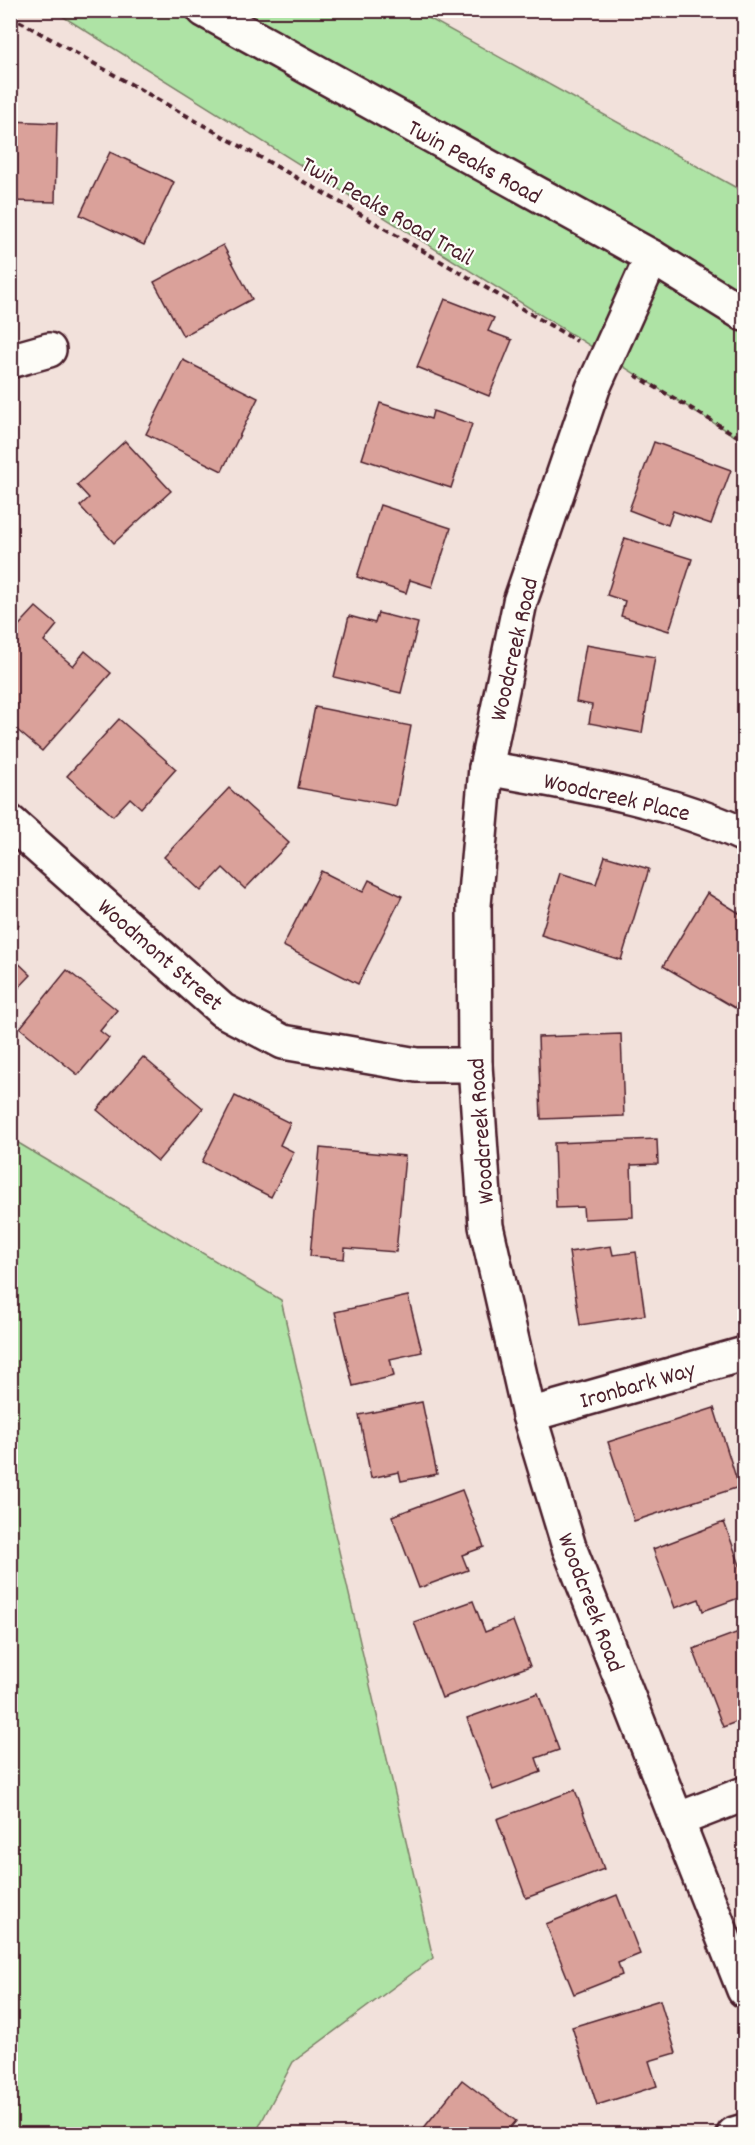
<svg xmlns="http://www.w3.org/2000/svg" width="755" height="2145" font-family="Dekko,sans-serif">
	<rect width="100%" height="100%" fill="#f2e1db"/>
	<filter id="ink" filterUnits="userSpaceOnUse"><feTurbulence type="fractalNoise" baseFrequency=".0167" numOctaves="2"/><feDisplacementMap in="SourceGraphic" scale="12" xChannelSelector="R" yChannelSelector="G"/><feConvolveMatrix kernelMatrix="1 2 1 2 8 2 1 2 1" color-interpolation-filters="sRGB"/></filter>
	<g filter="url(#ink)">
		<!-- green -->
		<g fill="#aee3a5" stroke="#7c8168" stroke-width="1.5">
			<polygon points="54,11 416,11 744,192 744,442"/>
			<polygon points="10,1138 281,1300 433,1958 293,2062 255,2134 11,2134"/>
		</g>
		<!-- building -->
		<g fill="#daa19a" stroke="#4a1f2b" stroke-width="1.5">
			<polygon points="10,121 57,123 55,202 10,201"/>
			<polygon points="110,152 174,182 144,245 80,215"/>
			<polygon points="223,245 252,299 183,336 154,282"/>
			<polygon points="445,299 494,318 488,331 512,340 489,396 417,367"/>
			<polygon points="183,360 258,398 222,471 146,434"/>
			<polygon points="380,403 431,419 433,411 472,424 451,488 362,459"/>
			<polygon points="125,441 171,491 114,543 80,506 89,498 77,485"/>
			<polygon points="654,442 731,470 711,524 673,511 668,525 629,510"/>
			<polygon points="380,505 451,528 432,587 410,580 406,593 357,577"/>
			<polygon points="625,538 692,559 669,631 621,616 625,601 607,595"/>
			<polygon points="36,607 57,625 44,641 73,666 85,651 111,673 42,751 10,724 10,635"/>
			<polygon points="378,613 418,623 401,693 334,677 349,616 375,623"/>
			<polygon points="586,645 655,657 642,733 589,723 592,705 576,702"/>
			<polygon points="315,707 411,726 396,806 298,788"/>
			<polygon points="119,719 176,769 141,808 130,798 113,816 67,776"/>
			<polygon points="229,788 289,843 245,889 223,868 201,891 164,857"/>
			<polygon points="605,856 649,869 621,960 541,935 560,873 596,884"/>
			<polygon points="321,871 363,892 369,880 402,896 358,984 283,946"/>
			<polygon points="707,893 744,916 744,993 735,1008 663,966"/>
			<polygon points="10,917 19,925 10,934"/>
			<polygon points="10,955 31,975 10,997"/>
			<polygon points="67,970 117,1010 100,1031 109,1038 78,1075 20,1028"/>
			<polygon points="621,1034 624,1116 541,1119 538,1037"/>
			<polygon points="143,1057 203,1108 158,1161 97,1110"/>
			<polygon points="235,1096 290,1123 280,1145 294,1152 271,1197 202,1162"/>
			<polygon points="657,1139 658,1164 631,1165 633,1217 584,1219 583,1207 556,1208 554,1143"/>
			<polygon points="320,1148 405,1156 396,1252 345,1248 344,1259 310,1256"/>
			<polygon points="611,1246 613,1255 636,1252 645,1315 580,1325 569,1252"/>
			<polygon points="408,1296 422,1352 390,1359 394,1376 353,1386 335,1312"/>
			<polygon points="422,1402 437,1474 401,1481 399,1472 371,1478 359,1415"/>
			<polygon points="714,1408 739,1487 634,1521 608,1442"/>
			<polygon points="462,1490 484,1547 462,1555 468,1570 419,1588 392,1516"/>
			<polygon points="724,1522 744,1576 744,1596 703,1611 699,1599 675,1608 653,1549"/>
			<polygon points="473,1601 485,1632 513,1621 530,1666 442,1698 414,1622"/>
			<polygon points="744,1630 744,1719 723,1727 693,1649"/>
			<polygon points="538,1693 559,1750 536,1758 541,1772 493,1790 467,1718"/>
			<polygon points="575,1790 604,1869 526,1898 497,1819"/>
			<polygon points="617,1895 640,1954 618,1963 622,1975 574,1994 546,1924"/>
			<polygon points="660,2000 676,2053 649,2061 657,2086 597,2105 572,2027"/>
			<polygon points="462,2080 516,2121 505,2134 419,2134"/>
		</g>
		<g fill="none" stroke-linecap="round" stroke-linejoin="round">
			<!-- minor casing -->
			<g stroke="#4a1f2b" stroke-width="38">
				<g id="minor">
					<polyline points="652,257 593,388 520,602 486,768 474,905 475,1065 486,1226 529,1415 569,1547 744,1990"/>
					<polyline points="10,361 49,350"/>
					<path d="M486,768C573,784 663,797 744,835"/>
					<polyline points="10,822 222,1010 283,1042 417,1065 475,1065"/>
					<polyline points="529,1415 744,1354"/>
					<polyline points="677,1820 744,1794"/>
					<polyline points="734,2134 744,2131"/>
				</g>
			</g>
			<!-- major casing -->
			<g stroke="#4a1f2b" stroke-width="38">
				<polyline id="major" points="204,10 652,257 744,314"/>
			</g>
			<!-- path -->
			<g stroke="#4a1f2b" stroke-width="4" stroke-dasharray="6 4.5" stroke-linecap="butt">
				<polyline points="10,16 343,204 577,341"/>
				<polyline points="635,375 744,440"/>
			</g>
			<!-- minor -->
			<use href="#minor" stroke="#fdfcf7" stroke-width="33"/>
			<!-- major -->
			<use href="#major" stroke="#fdfcf7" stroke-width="33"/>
		</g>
	</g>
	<g text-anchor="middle" stroke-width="4.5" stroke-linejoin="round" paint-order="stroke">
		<!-- street labels -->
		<g font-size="24" fill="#4a1f2b" stroke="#fdfcf7">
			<text transform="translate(475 161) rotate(29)" y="8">Twin Peaks Road</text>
			<text transform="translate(388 210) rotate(30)" y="8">Twin Peaks Road Trail</text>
			<text transform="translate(513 649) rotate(-77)" y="8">Woodcreek Road</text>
			<text transform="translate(617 796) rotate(13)" y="8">Woodcreek Place</text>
			<text transform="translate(161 954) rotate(41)" y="8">Woodmont Street</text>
			<text transform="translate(480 1131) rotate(-94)" y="8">Woodcreek Road</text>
			<text transform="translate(637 1384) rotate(-16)" y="8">Ironbark Way</text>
			<text transform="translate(592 1602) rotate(69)" y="8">Woodcreek Road</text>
		</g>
	</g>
	<!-- margin -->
	<rect width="755" height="2145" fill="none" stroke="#fdfcf7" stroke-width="36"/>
	<rect x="18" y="18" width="719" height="2109" fill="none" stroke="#4a1f2b" stroke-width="2" filter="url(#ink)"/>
</svg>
